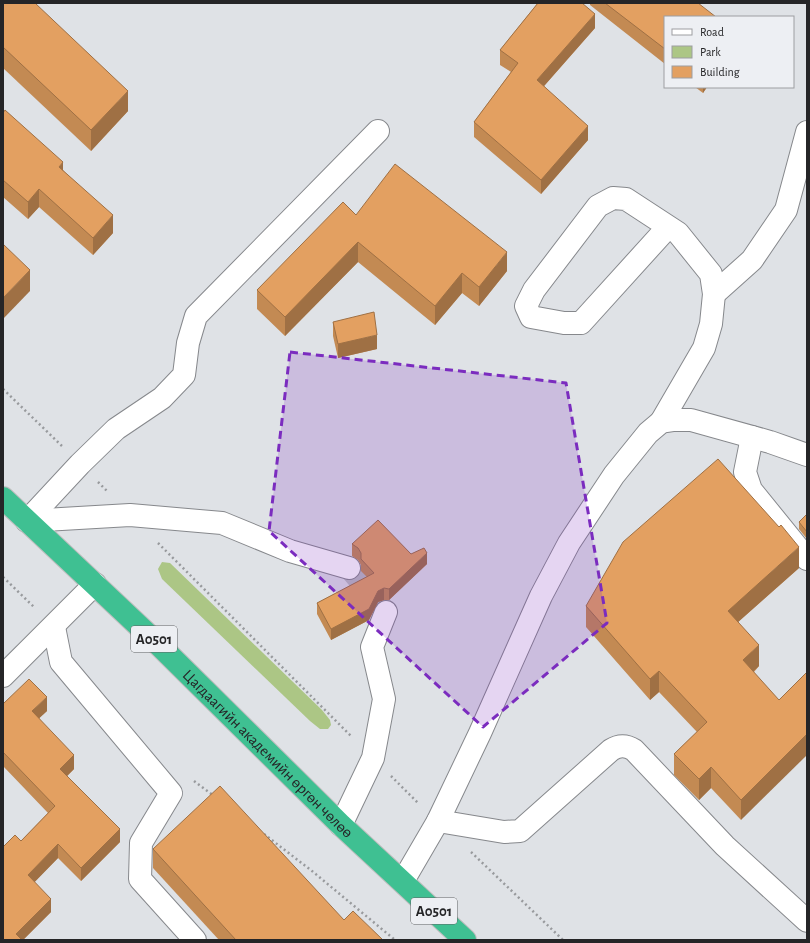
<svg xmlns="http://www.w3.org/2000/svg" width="810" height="943" font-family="'Alegreya Sans',sans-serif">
	<rect width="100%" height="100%" fill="#dfe2e6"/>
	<!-- green -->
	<polygon fill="#acc685" points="162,562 170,563 322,710 330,720 331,725 328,729 320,729 310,721 162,579 158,569"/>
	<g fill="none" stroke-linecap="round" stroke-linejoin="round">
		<!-- minor-tunnel -->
		<polyline stroke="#babcc0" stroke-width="22" stroke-dasharray="22 11" stroke-linecap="butt" points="349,568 386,612"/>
		<!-- minor casing -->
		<g stroke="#86888c" stroke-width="24">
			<g id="minor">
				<polyline points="714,294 752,260 786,210 807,132"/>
				<polyline points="661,422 704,348 711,324 714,294 711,274 678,233 626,199 613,198 598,206 534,290 526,306 531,317 564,323 581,323 668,227"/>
				<polyline points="752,437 745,472 751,490 807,559"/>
				<polyline points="27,521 80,464 116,429 162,398 184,375 188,343 196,316 378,131"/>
				<polyline points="27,521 130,515 222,523 290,551 349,568"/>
				<polyline points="54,627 61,662 171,793 141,843 140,879 195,940"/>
				<polyline points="3,676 95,584"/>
				<path d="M438,821L504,832L520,831L611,750C619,745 626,745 634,750L725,846L807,921"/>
				<polyline points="341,825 373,758 384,699 372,647 386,612"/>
				<polyline points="403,881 438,821 480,733 541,596 569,543 614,475 648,433 661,422 674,420 691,420 770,442 807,455"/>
			</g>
		</g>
		<!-- highway casing -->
		<g stroke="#bebebe" stroke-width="24">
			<g id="highway">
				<path id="s1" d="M3,498L158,644L341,825L465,940"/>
			</g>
		</g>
		<!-- path -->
		<g stroke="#989a9d" stroke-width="2.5" stroke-dasharray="2 3" stroke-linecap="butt">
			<polyline points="3,389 63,447"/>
			<polyline points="98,482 107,491"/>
			<polyline points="158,543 351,736"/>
			<polyline points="3,577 35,608"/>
			<polyline points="391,776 419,804"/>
			<polyline points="194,781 214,796"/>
			<polyline points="264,834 312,871 395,940"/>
			<polyline points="471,852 563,940"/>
		</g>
		<!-- minor -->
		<use href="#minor" stroke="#fff" stroke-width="22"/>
		<!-- highway -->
		<use href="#highway" stroke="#3fc092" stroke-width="22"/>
	</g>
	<!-- wall -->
	<g fill="#c38a53">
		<polygon points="3,3 128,111 91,151 3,68"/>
		<polygon points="537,3 582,3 595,28 544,86 588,140 541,194 474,137 474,122 511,72 500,65 500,50 537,4"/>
		<polygon points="590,3 698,3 665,17 665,64 590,5"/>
		<polygon points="695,87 707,87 703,93"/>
		<polygon points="3,113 63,170 113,233 93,255 39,207 28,219 3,197"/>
		<polygon points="356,215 507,271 479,306 462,293 435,325 358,262 285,336 257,309 257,290"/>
		<polygon points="333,322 377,349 338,358 333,336"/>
		<polygon points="807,514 807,539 799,529 799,522"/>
		<polygon points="352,544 411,554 427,564 389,600 384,600 378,602 369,620 331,640 317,614 317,603 367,577 361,571 361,565 358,560 352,556"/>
		<polygon points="799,568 738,622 759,666 754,672 741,820 711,788 699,800 674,775 674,754 697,732 659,692 650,700 586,627 586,606"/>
		<polygon points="3,704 47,711 39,718 74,769 67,776 120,842 81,881 58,858 34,882 51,912 23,940 21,841 48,813 3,766"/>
		<polygon points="153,849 344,920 383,940 219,940 153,868"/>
	</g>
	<!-- shaded-wall -->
	<g fill="#9f7044">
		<polygon points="595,14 595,28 537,94 537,80"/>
		<polygon points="703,87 707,87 703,93"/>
		<polygon points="128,91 128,111 91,151 91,130"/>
		<polygon points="588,126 588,140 541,194 541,180"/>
		<polygon points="63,162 63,180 59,167"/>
		<polygon points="39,189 39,207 28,219 28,202"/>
		<polygon points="113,215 113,233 93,255 93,238"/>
		<polygon points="358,242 358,262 285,336 285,317"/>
		<polygon points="507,252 507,271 479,306 479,287"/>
		<polygon points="30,270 30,291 3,319 3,298"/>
		<polygon points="462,273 462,293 435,325 435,306"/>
		<polygon points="377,335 377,349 338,358 338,344"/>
		<polygon points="799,547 799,568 728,631 728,611"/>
		<polygon points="427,553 427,564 389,600 389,589"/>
		<polygon points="384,588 384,600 378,602 369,620 331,640 331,629 378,591"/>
		<polygon points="759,645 759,666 743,681 743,660"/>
		<polygon points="659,671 659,692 650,700 650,679"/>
		<polygon points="47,697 47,711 32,725 32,711"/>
		<polygon points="807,734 807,755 741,820 741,800"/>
		<polygon points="74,755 74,769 60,783 60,769"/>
		<polygon points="711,767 711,788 699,800 699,779"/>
		<polygon points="120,829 120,842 81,881 81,868"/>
		<polygon points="58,844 58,858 28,889 28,875"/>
		<polygon points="51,899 51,912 23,940 16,940 16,934"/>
	</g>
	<!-- building -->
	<g fill="#e3a061" stroke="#9f7044">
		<polygon points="3,3 35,3 128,91 91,130 3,47"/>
		<polygon points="538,3 582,3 595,14 537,80 588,126 541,180 474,122 518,63 500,50"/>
		<polygon points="605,3 698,3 716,17 665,17 665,49"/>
		<polygon points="5,110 63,162 59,167 113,215 93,238 39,189 28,202 3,180 3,113"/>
		<polygon points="395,164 507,252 479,287 462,273 435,306 358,242 285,317 257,290 343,202 356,215"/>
		<polygon points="3,244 30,270 3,298"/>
		<polygon points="374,312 377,335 338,344 333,322"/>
		<polygon points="718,459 779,527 781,525 799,547 728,611 759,645 743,660 779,700 807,672 807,734 741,800 711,767 699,779 674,754 707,722 659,671 650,679 586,606 623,542"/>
		<polygon points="807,514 807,532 799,522"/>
		<polygon points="378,520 411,554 424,548 427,553 389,589 384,588 378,591 369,609 331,629 317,603 374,573 361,559 361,553 358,548 352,544"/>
		<polygon points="29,679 47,697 32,711 74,755 60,769 120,829 81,868 58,844 28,875 51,899 16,934 22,940 3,940 3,847 15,835 21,841 55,806 3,752 3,704"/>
		<polygon points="220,786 344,920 353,911 383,940 236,940 153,849"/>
	</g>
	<!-- marked area -->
	<path fill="#7b2cbf" fill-opacity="0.2" stroke="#7b2cbf" stroke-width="3" stroke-dasharray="8 5" stroke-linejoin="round" d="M290,352L566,383L607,623L483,727L269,531Z"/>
	<g text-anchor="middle" stroke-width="3.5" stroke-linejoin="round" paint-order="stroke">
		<!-- shield labels -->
		<g fill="#edeff3" stroke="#616264" stroke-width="1">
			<rect x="131" y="626" width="46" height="26" rx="3"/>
			<rect x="411" y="898" width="46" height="26" rx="3"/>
		</g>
		<g font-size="15" font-weight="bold" fill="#252527">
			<text x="154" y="644">A0501</text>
			<text x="434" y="916">A0501</text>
		</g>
		<!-- street labels -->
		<g font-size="16" fill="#252527" stroke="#edeff3">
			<text dy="6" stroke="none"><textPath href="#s1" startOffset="368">Цагдаагийн академийн өргөн чөлөө</textPath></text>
		</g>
	</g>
	<!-- border -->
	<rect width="810" height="943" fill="none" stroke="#252527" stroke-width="8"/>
	<!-- legend -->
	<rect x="664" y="16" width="130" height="72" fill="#edeff3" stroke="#9d9ea1"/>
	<rect x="672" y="29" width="20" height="6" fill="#ffffff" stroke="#9d9ea1"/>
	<text x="700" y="36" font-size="12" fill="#252527">Road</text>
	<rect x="672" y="46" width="20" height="12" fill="#acc685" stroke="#9d9ea1"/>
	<text x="700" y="56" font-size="12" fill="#252527">Park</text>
	<rect x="672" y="66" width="20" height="12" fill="#e3a061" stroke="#9d9ea1"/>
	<text x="700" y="76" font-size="12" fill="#252527">Building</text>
</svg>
